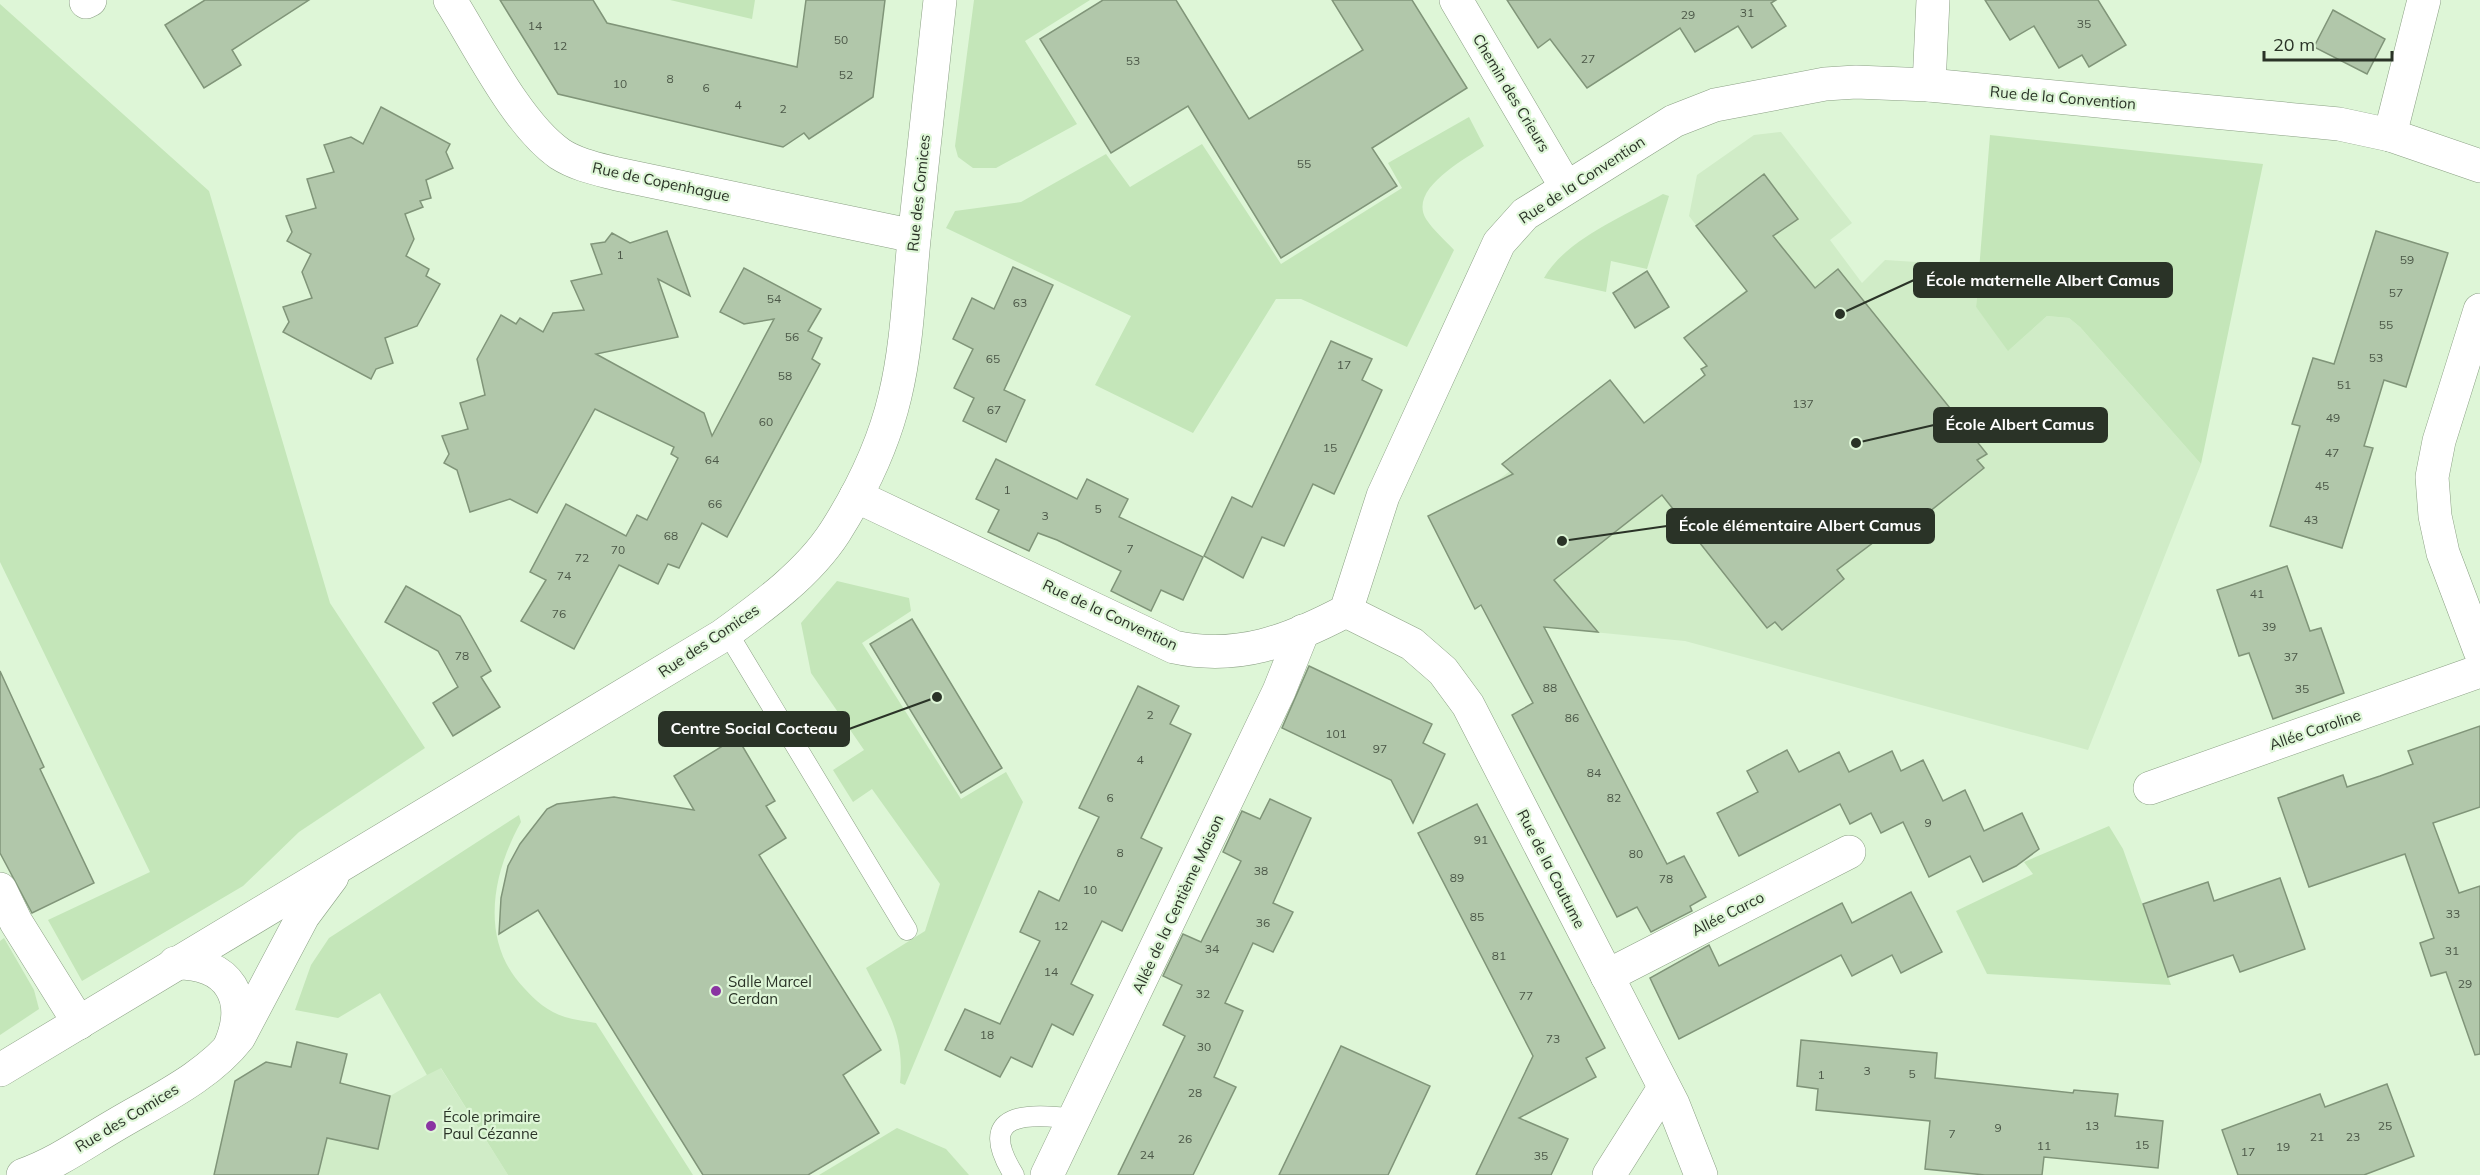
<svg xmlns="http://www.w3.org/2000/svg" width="2480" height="1175" font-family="Mulish,sans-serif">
	<rect width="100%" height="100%" fill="#def6d7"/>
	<!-- built -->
	<g fill="#d0ecc7">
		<polygon points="1781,132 1852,223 1830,240 1862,283 1885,260 1979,266 1976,307 2009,350 2047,316 2069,318 2080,327 2201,464 2088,750 1685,641 1492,622 1482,605 1475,609 1428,516 1494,483 1510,471 1502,464 1602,386 1616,388 1644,423 1705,375 1701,369 1707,366 1684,338 1746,290 1689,216 1697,175 1754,135"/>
		<polygon points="440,1067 508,1175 214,1175 227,1115 378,1149 390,1096"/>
	</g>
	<!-- green -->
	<g fill="#c4e6b9">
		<polygon points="670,0 755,0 752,19"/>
		<polygon points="974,0 1090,0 1025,41 1077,124 996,168 973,168 958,157 955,146"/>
		<polygon points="0,4 209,191 330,603 425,748 299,832 243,886 82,981 48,920 150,872 0,562"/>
		<path d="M1469,117L1484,146C1464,160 1408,189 1426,219C1433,230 1446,241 1454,250L1407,347L1301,299H1276L1193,433L1095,385L1131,316L946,228L955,211L1021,202L1106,154L1130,187L1202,144L1281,264L1402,188L1388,163Z"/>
		<polygon points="1990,135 2263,164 2201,464 2080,327 2069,318 2047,316 2008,351 1976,307"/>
		<path d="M1663,194L1669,196L1647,269L1611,261L1606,292L1544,278C1566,239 1625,216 1663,194Z"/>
		<path d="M837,581L909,598L911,611L862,643L961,799L1006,772L1023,802L905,1085L900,1083C905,1034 887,1011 866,968L925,931L940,884L872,789L853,802L833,770L864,750L811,673L801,623Z"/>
		<path d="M519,815L521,822C492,874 479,941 524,988C535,1000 548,1012 565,1017C575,1020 586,1021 596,1023L693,1175H508L441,1068L427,1075L380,993L338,1018L295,1010L311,965L329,938Z"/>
		<polygon points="2109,826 2123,849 2171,985 1987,974 1956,911 2033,874 2024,862"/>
		<polygon points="4,938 34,990 39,1009 0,1035 0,941"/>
		<polygon points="897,1128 946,1149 969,1175 819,1175"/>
	</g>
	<!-- building -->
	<g fill="#b1c7aa" stroke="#809579" stroke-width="1.5">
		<polygon points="205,0 309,0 232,50 241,65 204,88 165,25"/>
		<polygon points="500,0 593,0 607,23 797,67 806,0 885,0 873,97 809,139 804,133 783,147 558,94"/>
		<polygon points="1103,0 1176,0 1249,119 1363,50 1332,0 1412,0 1467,88 1372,148 1397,186 1281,258 1188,106 1111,153 1040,39"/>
		<polygon points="1507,0 1776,0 1771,3 1786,26 1752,48 1738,26 1695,52 1680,28 1587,88 1550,39 1538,48"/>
		<polygon points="1985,0 2098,0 2126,45 2089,67 2082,55 2059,68 2034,26 2010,40"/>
		<polygon points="2333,10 2385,39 2367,74 2314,47"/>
		<polygon points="381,107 450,144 446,152 453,168 426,180 431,198 420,201 423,207 405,214 414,239 406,256 429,269 426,276 440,284 417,326 385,338 393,363 376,369 371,379 283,332 289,322 283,307 312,298 302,272 311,254 287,241 292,232 286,216 316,208 307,179 334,172 324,145 351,137 363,144"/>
		<polygon points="1764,174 1798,219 1773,236 1815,288 1838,269 1987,454 1977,460 1984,468 1904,532 1898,524 1837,570 1844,579 1782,630 1775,622 1767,628 1662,495 1554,580 1598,632 1544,627 1667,864 1684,856 1706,897 1690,906 1692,911 1651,932 1637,907 1617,917 1512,715 1533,703 1481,605 1475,609 1428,516 1513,474 1502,464 1610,380 1644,423 1705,375 1701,369 1707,366 1684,338 1747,291 1696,226"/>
		<polygon points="667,231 690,296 658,279 678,337 596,354 704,413 712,436 774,319 744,324 720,312 744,268 821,309 808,331 822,338 812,359 820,364 727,537 702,523 679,568 668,564 658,584 619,565 574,649 521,621 546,580 530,572 566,504 626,536 637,515 647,520 678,458 671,454 674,447 595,409 537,513 510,499 470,512 457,470 444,463 449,454 442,436 468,429 460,403 485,395 477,359 501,315 516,324 520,318 543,332 553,313 584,310 571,281 602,274 591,244 605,242 612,233 630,243"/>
		<polygon points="2376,231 2448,253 2406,387 2384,380 2364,446 2373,448 2342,548 2270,526 2300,426 2292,424 2313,358 2334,364"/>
		<polygon points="1013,267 1053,285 1004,390 1025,400 1006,442 963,421 974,398 954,388 973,349 953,339 972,298 994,309"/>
		<polygon points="1647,271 1669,307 1635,328 1613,293"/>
		<polygon points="1331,341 1372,359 1362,380 1382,390 1334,494 1313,484 1284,546 1262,537 1243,578 1204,556 1232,497 1252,507"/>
		<polygon points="996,459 1077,499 1087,479 1128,499 1119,517 1203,557 1183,600 1161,590 1151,611 1111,591 1121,571 1057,540 1038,533 1029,551 988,532 999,510 976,499"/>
		<polygon points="2287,566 2310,631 2321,628 2344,693 2273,719 2249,653 2239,656 2217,590"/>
		<polygon points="406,586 460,616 491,671 481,677 500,707 453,736 433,703 458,687 438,651 385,622"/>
		<polygon points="912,619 1002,768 961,793 870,644"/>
		<polygon points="1309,666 1432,724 1423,743 1445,754 1413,823 1391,780 1282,728"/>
		<polygon points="0,671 44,767 40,769 94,883 32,913 0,853"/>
		<polygon points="1138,686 1179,706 1170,724 1191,734 1141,838 1162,848 1122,931 1102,921 1071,984 1093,995 1073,1035 1052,1024 1032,1067 1011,1057 1000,1077 945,1050 965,1009 1000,1024 1040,941 1020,932 1039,891 1059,901 1079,858 1099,817 1079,808"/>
		<polygon points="2480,726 2480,807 2433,823 2459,893 2480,886 2480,1054 2475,1055 2446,972 2431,976 2420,943 2434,938 2405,854 2309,887 2278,798 2343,775 2347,787 2380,776 2413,764 2408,751"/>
		<polygon points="737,737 775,801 766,806 786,838 759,855 881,1050 843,1075 879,1133 808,1175 703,1175 538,910 499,934 501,898 508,866 520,844 547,809 557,804 614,797 694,810 674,776"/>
		<polygon points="1787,750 1799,772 1839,752 1849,772 1892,751 1901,771 1923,760 1943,801 1965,790 1984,831 2022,813 2039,849 2016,866 1983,882 1970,856 1929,877 1903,822 1881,833 1871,813 1850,824 1840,804 1739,856 1717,813 1758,792 1747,771"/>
		<polygon points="1270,799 1311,818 1273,903 1293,912 1273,952 1253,943 1225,1003 1243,1011 1214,1077 1236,1087 1193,1175 1118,1175 1185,1036 1163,1025 1182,985 1163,976 1183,934 1201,942 1241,861 1223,852 1242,811 1260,819"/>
		<polygon points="1477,804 1605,1048 1586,1058 1596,1077 1519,1118 1568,1139 1551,1175 1476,1175 1533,1056 1418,833"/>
		<polygon points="2280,878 2305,949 2240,972 2233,955 2168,977 2143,904 2208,882 2214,901"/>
		<polygon points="1911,892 1942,952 1901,973 1892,955 1852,976 1841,955 1679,1039 1650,978 1709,945 1719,966 1842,903 1852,923"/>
		<polygon points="1801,1040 1937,1053 1935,1078 2073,1093 2074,1090 2118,1094 2115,1116 2163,1121 2158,1168 2044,1157 2042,1175 1985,1175 1925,1169 1930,1121 1816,1110 1818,1089 1797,1086"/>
		<polygon points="297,1042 347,1054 340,1083 390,1096 378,1149 327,1138 318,1175 214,1175 235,1081 266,1062 291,1067"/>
		<polygon points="1341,1046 1430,1086 1388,1175 1279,1175"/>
		<polygon points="2387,1084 2414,1156 2364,1175 2238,1175 2222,1130 2320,1094 2325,1107"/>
	</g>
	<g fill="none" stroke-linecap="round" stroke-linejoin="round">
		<!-- lane casing -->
		<g stroke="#8ba084" stroke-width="21">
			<g id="lane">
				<polyline points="727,632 907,930"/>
				<path d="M1014,1175C974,1111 1028,1113 1076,1119"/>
			</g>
		</g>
		<!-- street casing -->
		<g stroke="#8ba084" stroke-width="34">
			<g id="street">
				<path d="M450,0C479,46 517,124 560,154C577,165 598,169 617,174L914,236"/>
				<polyline points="1456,0 1566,187"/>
				<polyline points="86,2 90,0"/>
				<polyline points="1929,85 1933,0"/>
				<polyline points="2390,135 2424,0"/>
				<polyline points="2480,310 2439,441 2432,477 2435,516 2443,553 2480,651"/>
				<path d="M856,496L1174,647C1238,661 1289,641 1346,611L1383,496L1499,243L1525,214L1674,121L1715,105L1825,84L1856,82L1929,85L2339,124L2390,135L2480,166"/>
				<polyline points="1346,611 1412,644 1443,671 1468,705 1673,1104 1701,1175"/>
				<polyline points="2150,788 2480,671"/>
				<polyline points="0,889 16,922 79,1023"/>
				<path d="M175,963C230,962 251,999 229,1048"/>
				<polyline points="1607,976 1849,852"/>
				<polyline points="1047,1175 1279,691 1303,631"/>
				<polyline points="1609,1175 1664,1088"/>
			</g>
		</g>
		<!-- secondary casing -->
		<g stroke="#8ba084" stroke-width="34">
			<g id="secondary">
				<path d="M0,1070L722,636C762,607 808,574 835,532C861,491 884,443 895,396C908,342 909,285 915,230C923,153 932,77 940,0"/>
				<path d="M23,1175C55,1164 83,1144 112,1127C155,1101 207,1078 239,1037L303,916L332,877"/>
			</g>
		</g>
		<!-- lane -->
		<use href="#lane" stroke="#fff" stroke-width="20"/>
		<!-- street -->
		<use href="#street" stroke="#fff" stroke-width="33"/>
		<!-- secondary -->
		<use href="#secondary" stroke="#fff" stroke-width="33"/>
	</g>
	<!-- markers -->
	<g fill="#8a34a2" stroke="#def6d7" stroke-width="2">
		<circle cx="716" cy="991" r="6"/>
		<circle cx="431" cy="1126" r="6"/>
	</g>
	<g text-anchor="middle" stroke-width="4.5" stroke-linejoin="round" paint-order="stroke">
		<!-- number labels -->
		<g font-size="12" fill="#4c5848">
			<text x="1747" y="17">31</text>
			<text x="1688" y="19">29</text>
			<text x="2084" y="28">35</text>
			<text x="535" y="30">14</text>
			<text x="841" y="44">50</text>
			<text x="560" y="50">12</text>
			<text x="1588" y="63">27</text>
			<text x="1133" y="65">53</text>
			<text x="846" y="79">52</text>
			<text x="670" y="83">8</text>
			<text x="620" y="88">10</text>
			<text x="706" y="92">6</text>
			<text x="738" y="109">4</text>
			<text x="783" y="113">2</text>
			<text x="1304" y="168">55</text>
			<text x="620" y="259">1</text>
			<text x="2407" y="264">59</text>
			<text x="2396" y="297">57</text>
			<text x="774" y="303">54</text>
			<text x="1020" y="307">63</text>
			<text x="2386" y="329">55</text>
			<text x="792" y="341">56</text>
			<text x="2376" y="362">53</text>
			<text x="993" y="363">65</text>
			<text x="1344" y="369">17</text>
			<text x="785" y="380">58</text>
			<text x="2344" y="389">51</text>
			<text x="1803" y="408">137</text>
			<text x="994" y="414">67</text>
			<text x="2333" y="422">49</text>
			<text x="766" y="426">60</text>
			<text x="1330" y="452">15</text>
			<text x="2332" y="457">47</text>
			<text x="712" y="464">64</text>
			<text x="2322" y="490">45</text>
			<text x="1007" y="494">1</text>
			<text x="715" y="508">66</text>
			<text x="1098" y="513">5</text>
			<text x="1045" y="520">3</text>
			<text x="2311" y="524">43</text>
			<text x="671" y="540">68</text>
			<text x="1130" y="553">7</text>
			<text x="618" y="554">70</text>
			<text x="582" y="562">72</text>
			<text x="564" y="580">74</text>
			<text x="2257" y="598">41</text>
			<text x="559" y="618">76</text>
			<text x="2269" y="631">39</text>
			<text x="462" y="660">78</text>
			<text x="2291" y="661">37</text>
			<text x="1550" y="692">88</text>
			<text x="2302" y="693">35</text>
			<text x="1150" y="719">2</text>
			<text x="1572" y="722">86</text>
			<text x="1336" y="738">101</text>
			<text x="1380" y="753">97</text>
			<text x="1140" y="764">4</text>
			<text x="1594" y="777">84</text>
			<text x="1110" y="802">6</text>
			<text x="1614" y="802">82</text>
			<text x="1928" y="827">9</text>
			<text x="1481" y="844">91</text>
			<text x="1120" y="857">8</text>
			<text x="1636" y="858">80</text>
			<text x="1261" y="875">38</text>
			<text x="1457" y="882">89</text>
			<text x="1666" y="883">78</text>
			<text x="1090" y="894">10</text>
			<text x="2453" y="918">33</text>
			<text x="1477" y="921">85</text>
			<text x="1263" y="927">36</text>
			<text x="1061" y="930">12</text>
			<text x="1212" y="953">34</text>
			<text x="2452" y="955">31</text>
			<text x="1499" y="960">81</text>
			<text x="1051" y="976">14</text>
			<text x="2465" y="988">29</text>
			<text x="1203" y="998">32</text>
			<text x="1526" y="1000">77</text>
			<text x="987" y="1039">18</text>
			<text x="1553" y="1043">73</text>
			<text x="1204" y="1051">30</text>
			<text x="1867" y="1075">3</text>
			<text x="1912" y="1078">5</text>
			<text x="1821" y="1079">1</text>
			<text x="1195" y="1097">28</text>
			<text x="2092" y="1130">13</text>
			<text x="2385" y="1130">25</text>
			<text x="1998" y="1132">9</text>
			<text x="1952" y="1138">7</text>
			<text x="2317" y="1141">21</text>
			<text x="2353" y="1141">23</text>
			<text x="1185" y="1143">26</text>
			<text x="2142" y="1149">15</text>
			<text x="2044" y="1150">11</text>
			<text x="2283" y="1151">19</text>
			<text x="2248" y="1156">17</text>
			<text x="1147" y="1159">24</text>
			<text x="1541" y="1160">35</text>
		</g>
		<!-- street labels -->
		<g font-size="15" fill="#2a3327" stroke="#def6d7">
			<text transform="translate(1511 93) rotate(59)" y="5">Chemin des Crieurs</text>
			<text transform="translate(2063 98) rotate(5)" y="5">Rue de la Convention</text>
			<text transform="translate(1582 180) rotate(-33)" y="5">Rue de la Convention</text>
			<text transform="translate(661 182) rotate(12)" y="5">Rue de Copenhague</text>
			<text transform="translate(919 193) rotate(-84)" y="5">Rue des Comices</text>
			<text transform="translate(1110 615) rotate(25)" y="5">Rue de la Convention</text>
			<text transform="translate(709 641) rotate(-34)" y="5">Rue des Comices</text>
			<text transform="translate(2315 730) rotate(-19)" y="5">Allée Caroline</text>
			<text transform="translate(1551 869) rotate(63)" y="5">Rue de la Coutume</text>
			<text transform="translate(1178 904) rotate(-65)" y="5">Allée de la Centième Maison</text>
			<text transform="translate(1728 914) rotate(-27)" y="5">Allée Carco</text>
			<text transform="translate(127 1118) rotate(-31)" y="5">Rue des Comices</text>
		</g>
		<!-- poi labels -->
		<g font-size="15" fill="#2a3327" stroke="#def6d7" text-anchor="start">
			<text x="728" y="987">Salle Marcel<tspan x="728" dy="17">Cerdan</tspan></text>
			<text x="443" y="1122">École primaire<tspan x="443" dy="17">Paul Cézanne</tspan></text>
		</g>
	</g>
	<!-- callouts -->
	<path fill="none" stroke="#2a3327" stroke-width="2" d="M1840 314L1914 280M1856 443L1934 425M1562 541L1667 526M937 697L849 729"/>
	<g fill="#2a3327" stroke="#def6d7" stroke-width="2">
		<circle cx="1840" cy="314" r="6"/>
		<circle cx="1856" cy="443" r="6"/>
		<circle cx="1562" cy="541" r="6"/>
		<circle cx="937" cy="697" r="6"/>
	</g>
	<g fill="#2a3327" stroke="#2a3327" stroke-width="2">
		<rect x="1914" y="263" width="258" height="34" rx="6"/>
		<rect x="1934" y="408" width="173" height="34" rx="6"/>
		<rect x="1667" y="509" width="267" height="34" rx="6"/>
		<rect x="659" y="712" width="190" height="34" rx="6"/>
	</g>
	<g font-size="16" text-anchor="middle" font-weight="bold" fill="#fff">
		<text x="2043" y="286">École maternelle Albert Camus</text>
		<text x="2020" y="430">École Albert Camus</text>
		<text x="1800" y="531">École élémentaire Albert Camus</text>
		<text x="754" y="734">Centre Social Cocteau</text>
	</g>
	<!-- scale -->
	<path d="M2264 51v9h128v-9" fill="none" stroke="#2a3327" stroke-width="3"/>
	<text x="2273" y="51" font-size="18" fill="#2a3327" stroke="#def6d7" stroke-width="4.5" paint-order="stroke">20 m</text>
</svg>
